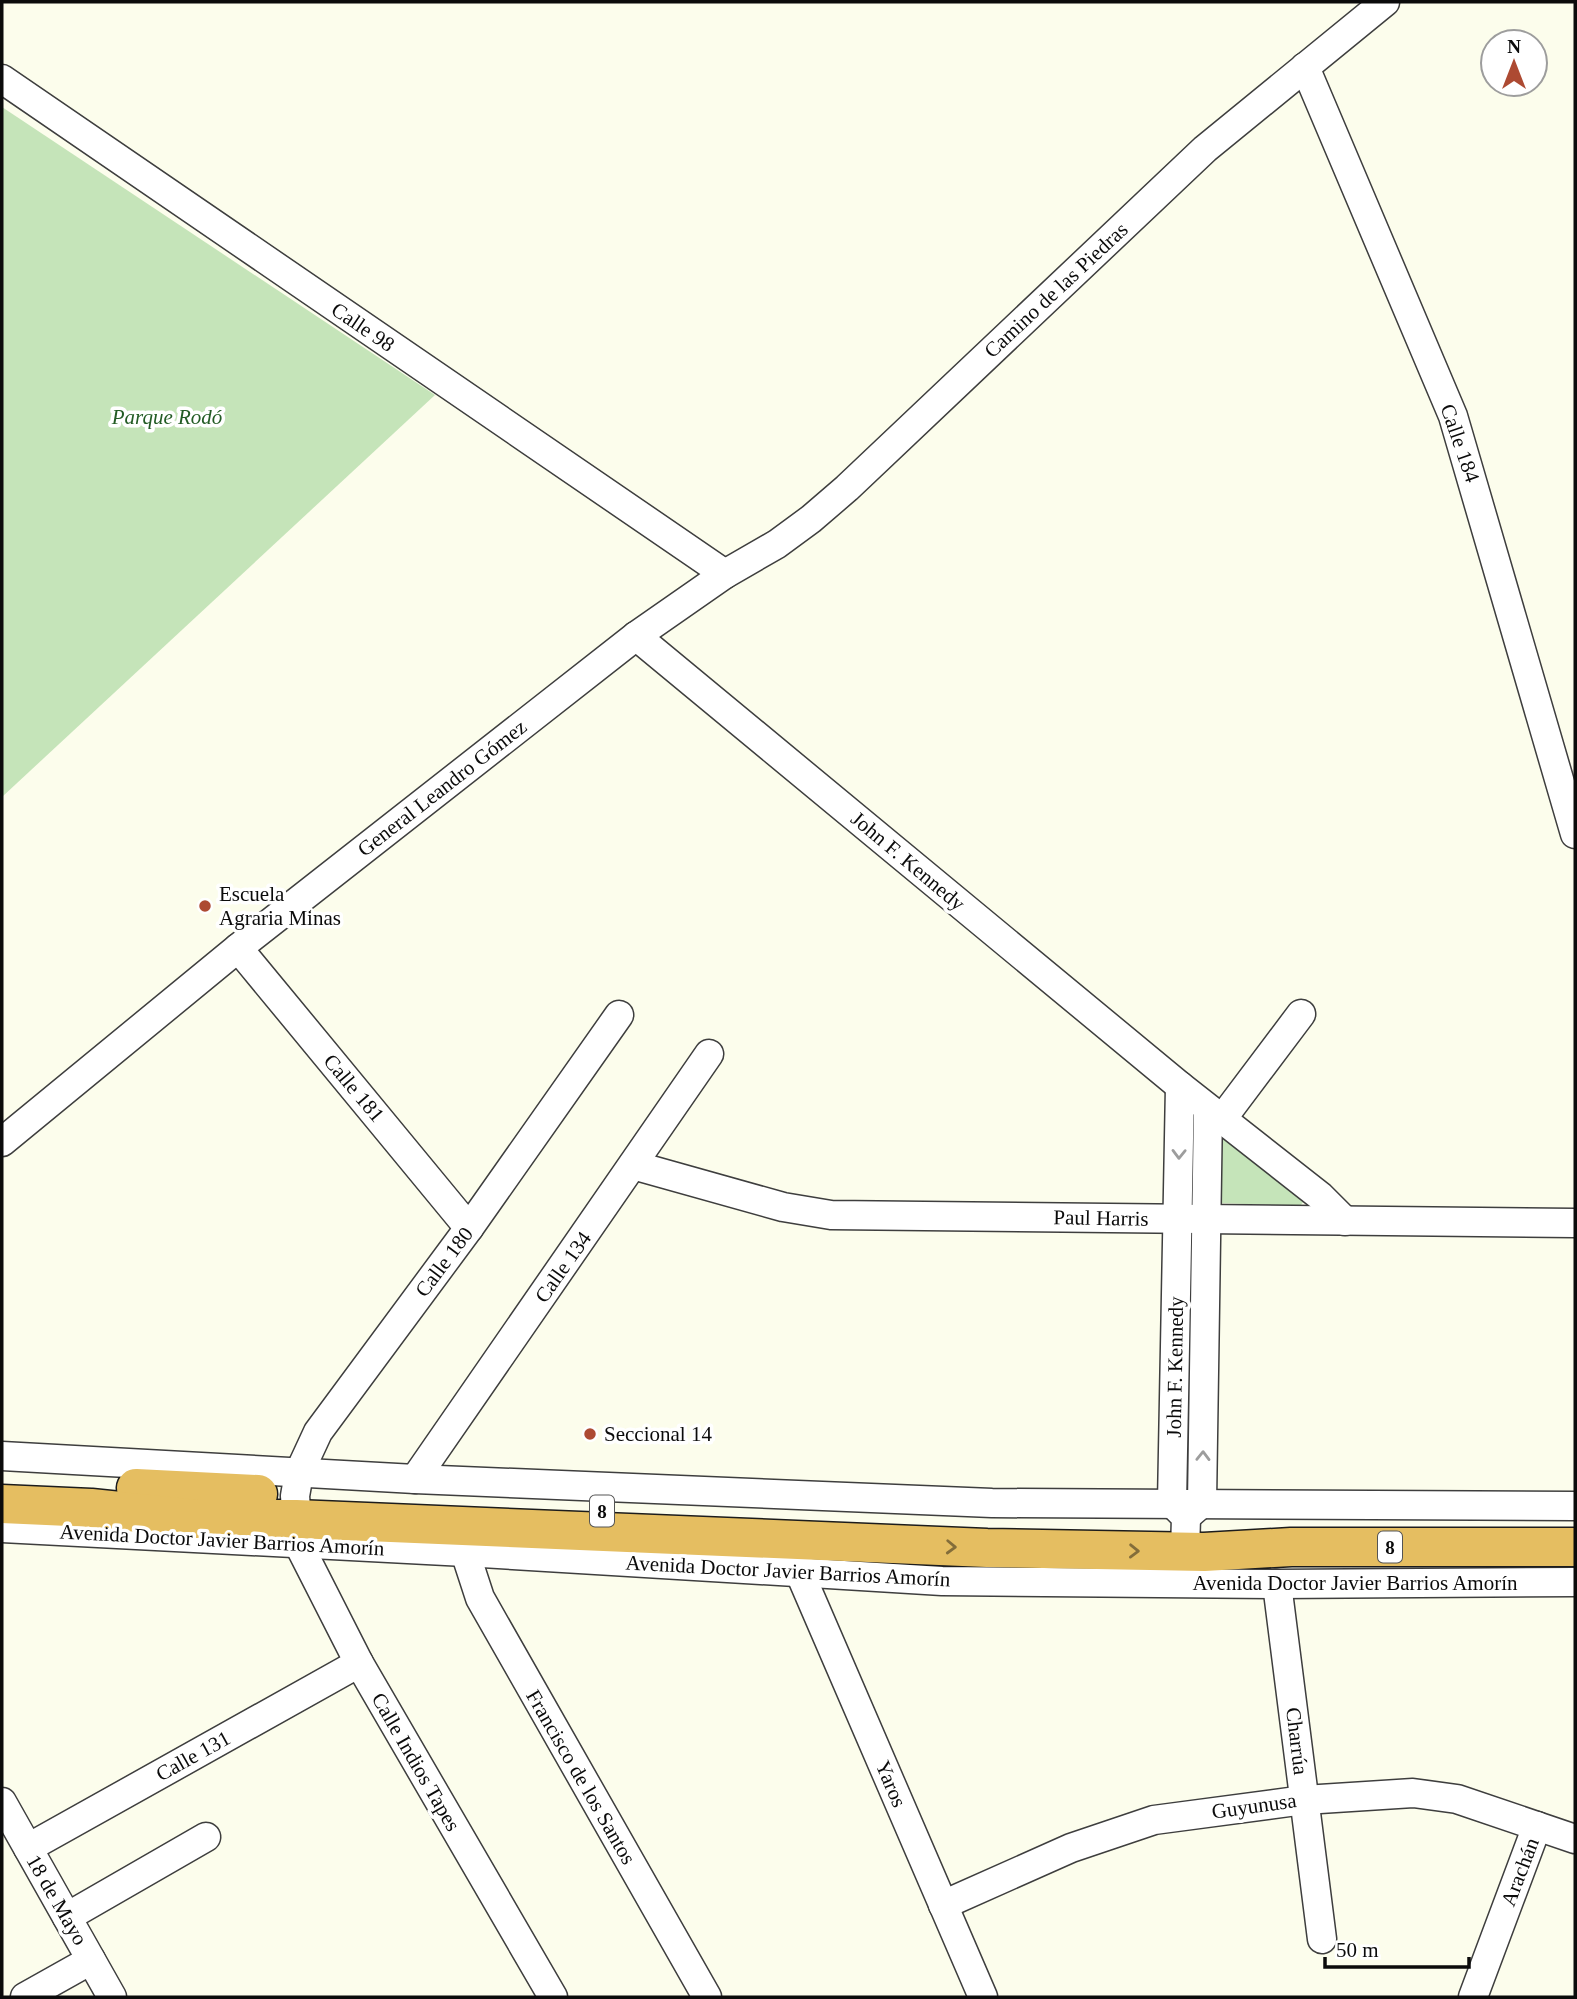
<svg xmlns="http://www.w3.org/2000/svg" width="1577" height="1999" font-family="Georgia,serif">
	<rect width="100%" height="100%" fill="#fcfdec"/>
	<!-- green -->
	<g fill="#c5e4b9">
		<polygon points="2,107 435,395 2,797"/>
		<polygon points="1222,1135 1304,1201 1300,1206 1219,1203 1215,1140"/>
	</g>
	<g fill="none" stroke-linecap="round" stroke-linejoin="round">
		<!-- minor casing -->
		<g stroke="#3e3e3e" stroke-width="31">
			<g id="minor">
				<polyline points="1305,67 1453,416 1575,834"/>
				<polyline points="2,79 725,574"/>
				<polyline points="636,636 1180,1086 1320,1196 1345,1221"/>
				<polyline points="238,948 469,1228"/>
				<polyline points="1180,1086 1172,1503 1186,1517 1185,1552"/>
				<polyline points="1222,1119 1301,1014"/>
				<polyline points="2,1142 238,948 636,636 725,574 777,544 811,519 847,488 1205,149 1385,2"/>
				<polyline points="633,1165 783,1207 831,1215 1575,1223"/>
				<polyline points="2,1456 415,1479 992,1503 1575,1506"/>
				<polyline points="415,1479 709,1054"/>
				<polyline points="1188,1515 1202,1503 1208,1109"/>
				<polyline points="2,1528 465,1552 942,1581 1277,1584 1575,1582"/>
				<polyline points="465,1552 480,1598 707,1997"/>
				<polyline points="799,1571 983,1997"/>
				<polyline points="1277,1584 1322,1939"/>
				<polyline points="2,1802 112,1997"/>
				<polyline points="28,1848 359,1663"/>
				<polyline points="943,1905 1071,1848 1154,1820 1304,1800 1413,1793 1457,1799 1575,1839"/>
				<polyline points="67,1917 206,1837"/>
				<polyline points="25,1997 91,1960"/>
				<polyline points="553,1997 359,1663 299,1545 295,1496 299,1473 318,1432 469,1228 619,1015"/>
				<polyline points="1473,1997 1537,1826"/>
			</g>
		</g>
		<!-- highway casing -->
		<g stroke="#1c1c1c" stroke-width="41">
			<g id="highway">
				<polyline points="136,1488 258,1494"/>
				<polyline points="2,1504 91,1508 196,1519 296,1519 987,1548 1204,1552 1291,1547 1575,1547"/>
			</g>
		</g>
		<!-- minor -->
		<use href="#minor" stroke="#fff" stroke-width="28"/>
		<!-- highway -->
		<use href="#highway" stroke="#e5be61" stroke-width="38"/>
	</g>
	<!-- one-way arrows -->
	<defs><path id="oneway-chevron" d="M-2-3.5L2.5 0L-2 3.5" fill="none" stroke-width="1.6" stroke-linecap="round" stroke-linejoin="round" transform="scale(1.75)"/></defs>
	<g stroke="#9d9d9d">
		<use href="#oneway-chevron" transform="translate(1179 1154) rotate(91)"/>
		<use href="#oneway-chevron" transform="translate(1203 1456) rotate(-89)"/>
	</g>
	<g stroke="#836d3a">
		<use href="#oneway-chevron" transform="translate(951 1547) rotate(2)"/>
		<use href="#oneway-chevron" transform="translate(1134 1551) rotate(1)"/>
	</g>
	<!-- markers -->
	<g fill="#ad4a32" stroke="#fff" stroke-width="2.5">
		<circle cx="205" cy="906" r="7"/>
		<circle cx="590" cy="1434" r="7"/>
	</g>
	<g text-anchor="middle" stroke-width="7" stroke-linejoin="round" paint-order="stroke">
		<!-- shield labels -->
		<g fill="#fff" stroke="#545454" stroke-width="2">
			<rect x="590" y="1495.5" width="24" height="31" rx="5"/>
			<rect x="1378" y="1531.5" width="24" height="31" rx="5"/>
		</g>
		<g font-size="19" font-weight="bold" fill="#0b0b0b">
			<text x="602" y="1518">8</text>
			<text x="1390" y="1554">8</text>
		</g>
		<!-- street labels -->
		<g font-size="21" fill="#0b0b0b" stroke="#fff">
			<text transform="translate(1056 290) rotate(-43)" y="7">Camino de las Piedras</text>
			<text transform="translate(363 327) rotate(34)" y="7">Calle 98</text>
			<text transform="translate(1460 443) rotate(71)" y="7">Calle 184</text>
			<text transform="translate(442 788) rotate(-38)" y="7">General Leandro Gómez</text>
			<text transform="translate(908 861) rotate(40)" y="7">John F. Kennedy</text>
			<text transform="translate(354 1088) rotate(50)" y="7">Calle 181</text>
			<text transform="translate(1101 1218) rotate(1)" y="7">Paul Harris</text>
			<text transform="translate(444 1262) rotate(-53)" y="7">Calle 180</text>
			<text transform="translate(563 1267) rotate(-55)" y="7">Calle 134</text>
			<text transform="translate(1175 1367) rotate(-89)" y="7">John F. Kennedy</text>
			<text transform="translate(222 1540) rotate(3)" y="7">Avenida Doctor Javier Barrios Amorín</text>
			<text transform="translate(788 1571) rotate(3)" y="7">Avenida Doctor Javier Barrios Amorín</text>
			<text x="1355" y="1590">Avenida Doctor Javier Barrios Amorín</text>
			<text transform="translate(1297 1741) rotate(83)" y="7">Charrúa</text>
			<text transform="translate(193 1756) rotate(-29)" y="7">Calle 131</text>
			<text transform="translate(416 1762) rotate(60)" y="7">Calle Indios Tapes</text>
			<text transform="translate(581 1777) rotate(60)" y="7">Francisco de los Santos</text>
			<text transform="translate(891 1784) rotate(67)" y="7">Yaros</text>
			<text transform="translate(1254 1806) rotate(-8)" y="7">Guyunusa</text>
			<text transform="translate(1520 1872) rotate(-69)" y="7">Arachán</text>
			<text transform="translate(57 1900) rotate(60)" y="7">18 de Mayo</text>
		</g>
		<!-- park labels -->
		<g font-size="21" font-style="italic" fill="#235c25" stroke="#fff">
			<text x="167" y="424">Parque Rodó</text>
		</g>
		<!-- poi labels -->
		<g font-size="21" fill="#0b0b0b" stroke="#fff" text-anchor="start">
			<text x="219" y="901">Escuela<tspan x="219" dy="24">Agraria Minas</tspan></text>
			<text x="604" y="1441">Seccional 14</text>
		</g>
	</g>
	<!-- border -->
	<rect width="1577" height="1999" fill="none" stroke="#0b0b0b" stroke-width="7"/>
	<!-- north arrow -->
	<g transform="translate(1514 63)"><circle r="33" fill="#ffffff" stroke="#9d9d9d" stroke-width="2"/>
	<path d="M0-5L12 26L0 18L-12 26Z" fill="#ad4a32"/>
	<text y="-10" font-size="19" font-weight="bold" text-anchor="middle" fill="#0b0b0b">N</text>
	</g>
	<!-- scale -->
	<path d="M1325 1957v10h144v-10" fill="none" stroke="#0b0b0b" stroke-width="3.5"/>
	<text x="1336" y="1957" font-size="21" fill="#0b0b0b" stroke="#ffffff" stroke-width="5" paint-order="stroke">50 m</text>
</svg>
